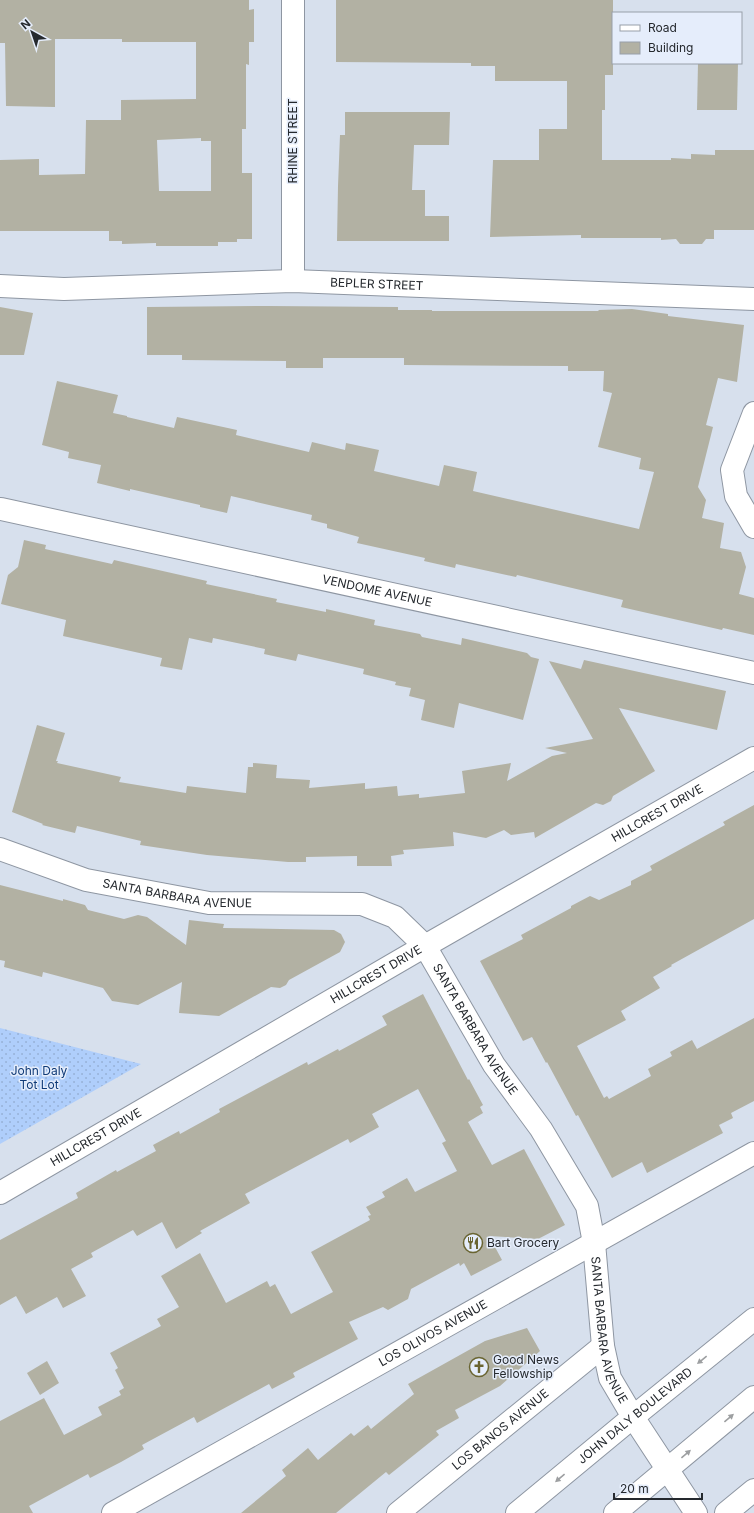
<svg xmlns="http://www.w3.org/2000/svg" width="754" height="1513" font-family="Inter,sans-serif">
	<defs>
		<pattern id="grass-dots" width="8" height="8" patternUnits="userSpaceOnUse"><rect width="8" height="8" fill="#afcefb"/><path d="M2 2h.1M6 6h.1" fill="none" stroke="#96b1d7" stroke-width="1.8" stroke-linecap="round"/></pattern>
	</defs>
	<rect width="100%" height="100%" fill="#d7e0ed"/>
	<!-- grass -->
	<polygon fill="url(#grass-dots)" points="0,1028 141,1064 0,1144"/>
	<!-- building -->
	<g fill="#b2b1a3" fill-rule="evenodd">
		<path d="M0,0H249V10L254,9V42H249V65L246,64V129H242V173H252V239H237V242H218V246H156V243L122,244V241H109V231H0V160L39,159V175L85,174L86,120H121V100L196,99V42H122V39H55V107L6,106L5,43H0ZM201,138V141H211V191H159L157,140Z"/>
		<polygon points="336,0 613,0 613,75 605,75 605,110 602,110 602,160 671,160 671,158 691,159 691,154 715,155 715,150 754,150 754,230 714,230 714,239 706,239 702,244 680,244 676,239 661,240 661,238 581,238 581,235 490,237 493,160 539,160 539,129 567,129 567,81 495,81 495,66 471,66 471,63 336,62"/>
		<polygon points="698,63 738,63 737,110 697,110"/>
		<polygon points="345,112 450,112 449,145 414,145 412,190 425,190 425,216 449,216 449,241 337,241 338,186 340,135 345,135"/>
		<polygon points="268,306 398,307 398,310 432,310 432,311 599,311 598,310 632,309 668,314 668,316 744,325 737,382 718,378 706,425 713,427 698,487 706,500 702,518 724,523 720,548 741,552 746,567 739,594 754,598 754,635 723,628 722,630 621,607 623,600 517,575 516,577 456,564 455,568 424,561 425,558 357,543 359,537 327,528 327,524 311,520 312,515 231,496 227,513 200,507 200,505 130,489 130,491 97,483 101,465 68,458 69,452 42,445 57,381 118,395 113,413 127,416 127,417 174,428 177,417 237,430 236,435 309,452 312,442 345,450 346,443 379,450 374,471 439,486 444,465 477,472 473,491 639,529 654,472 639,469 641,458 598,447 612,393 603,391 604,371 568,371 568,366 404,365 404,358 323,358 323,368 286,368 286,361 182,360 182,355 147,355 147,307"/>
		<polygon points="0,307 33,313 24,355 0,355"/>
		<polygon points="24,540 46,545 45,549 112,564 114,560 207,581 206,584 277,599 276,602 326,612 326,609 375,620 374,625 420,634 422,637 461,645 462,638 527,653 531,657 539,659 523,720 459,703 454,728 421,720 425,700 409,696 411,688 395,685 396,682 363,674 364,669 298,654 296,661 264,654 265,649 213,638 212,643 189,638 182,670 160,666 162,658 63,636 66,620 1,604 8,575 18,567"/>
		<polygon points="584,660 726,691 717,730 619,708 655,771 613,796 611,801 603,805 596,803 535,838 534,832 511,835 504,830 486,838 453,832 454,846 403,850 404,854 391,856 392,866 357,866 357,856 306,857 306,862 288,862 207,855 140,845 141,841 77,826 75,833 42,825 43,824 12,812 37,725 65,733 56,761 58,761 57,763 121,777 119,782 186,793 187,786 246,793 248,767 253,767 253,763 277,765 276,778 310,780 309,788 365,783 365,789 397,786 398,796 419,794 419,798 465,793 462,771 511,763 507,781 552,756 567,753 545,748 593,739 549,661 581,669"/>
		<polygon points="754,805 754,919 671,965 672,966 653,977 660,988 621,1011 626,1020 577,1046 604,1098 607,1096 609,1099 651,1076 648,1069 672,1056 670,1052 692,1040 697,1049 754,1018 754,1101 731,1113 733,1118 719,1125 723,1133 647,1173 642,1162 612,1178 578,1115 576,1116 547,1062 546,1063 532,1037 523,1041 480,961 523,939 521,935 571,908 571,906 590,896 599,900 631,885 631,881 652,870 650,866 725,825 723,822"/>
		<polygon points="0,885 63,901 63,899 85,905 88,910 124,919 138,915 147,917 186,945 189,920 224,924 223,928 334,930 341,934 345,942 340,952 289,980 286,985 280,988 271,987 219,1016 179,1013 182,982 138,1005 112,1001 103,988 43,972 42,977 4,967 5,961 0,960"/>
		<polygon points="423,994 468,1080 469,1079 483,1105 480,1107 483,1113 468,1122 492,1165 524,1149 565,1225 538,1239 489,1236 502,1260 471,1276 464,1263 460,1266 459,1263 411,1289 408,1299 388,1310 383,1307 349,1322 358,1339 293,1373 295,1377 272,1389 269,1384 197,1423 194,1417 142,1445 144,1449 121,1462 90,1478 88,1474 29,1506 33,1513 0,1513 0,1421 44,1398 64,1435 102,1415 98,1407 121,1395 119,1391 124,1388 115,1370 118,1368 110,1353 161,1326 157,1319 179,1307 161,1276 200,1253 226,1303 267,1281 270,1287 275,1284 291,1314 333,1292 311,1252 370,1220 368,1216 371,1215 366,1207 385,1197 382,1192 407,1178 415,1192 457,1171 442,1143 446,1141 418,1089 372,1114 379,1127 350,1143 348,1139 245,1194 250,1203 200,1231 202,1233 176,1249 162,1222 137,1236 133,1230 91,1253 93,1257 71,1269 86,1296 63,1308 57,1297 26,1314 16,1296 0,1305 0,1240 78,1198 76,1193 116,1170 117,1172 156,1151 153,1145 179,1131 180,1134 220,1112 219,1109 307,1062 308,1065 338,1049 339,1051 387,1025 382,1016"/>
		<polygon points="527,1328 540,1351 500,1386 455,1410 459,1418 436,1431 439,1435 389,1475 386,1472 336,1513 241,1513 286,1476 282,1470 308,1448 318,1460 351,1433 354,1436 368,1425 371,1429 414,1394 408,1384 485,1341"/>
		<polygon points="47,1361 59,1383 40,1395 27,1373"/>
	</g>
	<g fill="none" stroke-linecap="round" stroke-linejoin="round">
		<!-- minor casing -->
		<g stroke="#8e96a2" stroke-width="24">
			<g id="minor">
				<polyline points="293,0 293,281"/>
				<path id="s1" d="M0,286L64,289L293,281L754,299"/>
				<polyline points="754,413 732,470 736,496 754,527"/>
				<path id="s2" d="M1,509L754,673"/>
				<path id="s3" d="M0,849L86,880L209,903L362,904L395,917L425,946L494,1065L541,1129L587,1206L594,1243L603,1346L610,1378L633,1417L696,1513"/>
				<path id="s4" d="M0,1193L425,946L754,758"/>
				<path id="s5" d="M113,1513L754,1153"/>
				<path id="s6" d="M398,1513L603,1346"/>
				<polyline points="726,1513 754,1490"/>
			</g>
		</g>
		<!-- primary casing -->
		<g stroke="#8e96a2" stroke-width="24">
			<g id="primary">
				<path id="s7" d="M517,1513L633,1417L754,1319"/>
				<polyline points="615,1513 754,1397"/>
			</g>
		</g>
		<!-- minor -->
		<use href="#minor" stroke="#fff" stroke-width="22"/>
		<!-- primary -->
		<use href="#primary" stroke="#fff" stroke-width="22"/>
	</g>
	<!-- one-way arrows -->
	<defs><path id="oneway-solid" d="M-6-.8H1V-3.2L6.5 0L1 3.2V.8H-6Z"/></defs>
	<g fill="#9d9fa1">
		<use href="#oneway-solid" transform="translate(702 1360) rotate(141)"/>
		<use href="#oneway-solid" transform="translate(729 1418) rotate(-40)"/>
		<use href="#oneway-solid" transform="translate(686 1454) rotate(-40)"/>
		<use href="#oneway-solid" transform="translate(560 1478) rotate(140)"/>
	</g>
	<!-- icons -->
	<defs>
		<g id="restaurant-ring" transform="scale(1)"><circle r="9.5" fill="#e5edfb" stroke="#6a6532" stroke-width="1.5"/><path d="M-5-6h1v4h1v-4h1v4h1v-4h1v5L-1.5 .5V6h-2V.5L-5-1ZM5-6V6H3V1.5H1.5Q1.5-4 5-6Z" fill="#6a6532"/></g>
		<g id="church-ring" transform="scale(1)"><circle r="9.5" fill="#e5edfb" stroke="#6a6532" stroke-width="1.5"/><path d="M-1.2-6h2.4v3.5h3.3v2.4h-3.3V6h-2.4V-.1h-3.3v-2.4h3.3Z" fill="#6a6532"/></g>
	</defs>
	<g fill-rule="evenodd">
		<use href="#restaurant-ring" x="473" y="1243"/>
		<use href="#church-ring" x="479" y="1367"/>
	</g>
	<g text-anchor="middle" stroke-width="3" stroke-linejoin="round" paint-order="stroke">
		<!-- street labels -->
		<g font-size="12" fill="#25292e" stroke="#e5edfb">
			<text transform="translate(293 141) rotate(-90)" y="4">RHINE STREET</text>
			<text dy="4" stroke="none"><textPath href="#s1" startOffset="377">BEPLER STREET</textPath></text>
			<text dy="4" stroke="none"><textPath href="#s2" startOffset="385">VENDOME AVENUE</textPath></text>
			<text dy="4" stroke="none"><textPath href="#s4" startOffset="759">HILLCREST DRIVE</textPath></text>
			<text dy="4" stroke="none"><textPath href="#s3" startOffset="184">SANTA BARBARA AVENUE</textPath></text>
			<text dy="4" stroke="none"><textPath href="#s4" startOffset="435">HILLCREST DRIVE</textPath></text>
			<text dy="4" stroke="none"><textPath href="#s3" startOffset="544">SANTA BARBARA AVENUE</textPath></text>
			<text dy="4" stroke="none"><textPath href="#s4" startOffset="111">HILLCREST DRIVE</textPath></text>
			<text dy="4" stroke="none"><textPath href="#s3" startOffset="880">SANTA BARBARA AVENUE</textPath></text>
			<text dy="4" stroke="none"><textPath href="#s5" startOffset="367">LOS OLIVOS AVENUE</textPath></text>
			<text dy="4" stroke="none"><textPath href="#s7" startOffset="153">JOHN DALY BOULEVARD</textPath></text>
			<text dy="4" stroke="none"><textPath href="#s6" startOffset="132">LOS BANOS AVENUE</textPath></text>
		</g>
		<!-- park labels -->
		<g font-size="12" fill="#0f3a77" stroke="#e5edfb">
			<text x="39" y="1075">John Daly<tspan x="39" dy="14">Tot Lot</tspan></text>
		</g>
		<!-- poi labels -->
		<g font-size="12" fill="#25292e" stroke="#e5edfb" text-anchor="start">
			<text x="487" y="1247">Bart Grocery</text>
			<text x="493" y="1364">Good News<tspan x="493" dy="14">Fellowship</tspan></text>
		</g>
	</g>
	<!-- legend -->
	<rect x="612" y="12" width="130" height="52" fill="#e5edfb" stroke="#989fa9"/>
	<rect x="620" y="25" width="20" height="6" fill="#ffffff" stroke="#989fa9"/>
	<text x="648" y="32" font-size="12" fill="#25292e">Road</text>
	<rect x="620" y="42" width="20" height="12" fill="#b2b1a3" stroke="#989fa9"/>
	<text x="648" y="52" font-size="12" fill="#25292e">Building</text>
	<!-- north arrow -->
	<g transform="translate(32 32) rotate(320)" stroke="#e5edfb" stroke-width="3" paint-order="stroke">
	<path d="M0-3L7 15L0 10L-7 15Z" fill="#25292e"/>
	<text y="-6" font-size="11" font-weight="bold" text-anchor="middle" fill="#25292e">N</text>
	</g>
	<!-- scale -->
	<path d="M614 1493v6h88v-6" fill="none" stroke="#25292e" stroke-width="2"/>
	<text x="620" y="1493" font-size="12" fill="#25292e" stroke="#e5edfb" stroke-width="3" paint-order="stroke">20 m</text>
</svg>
